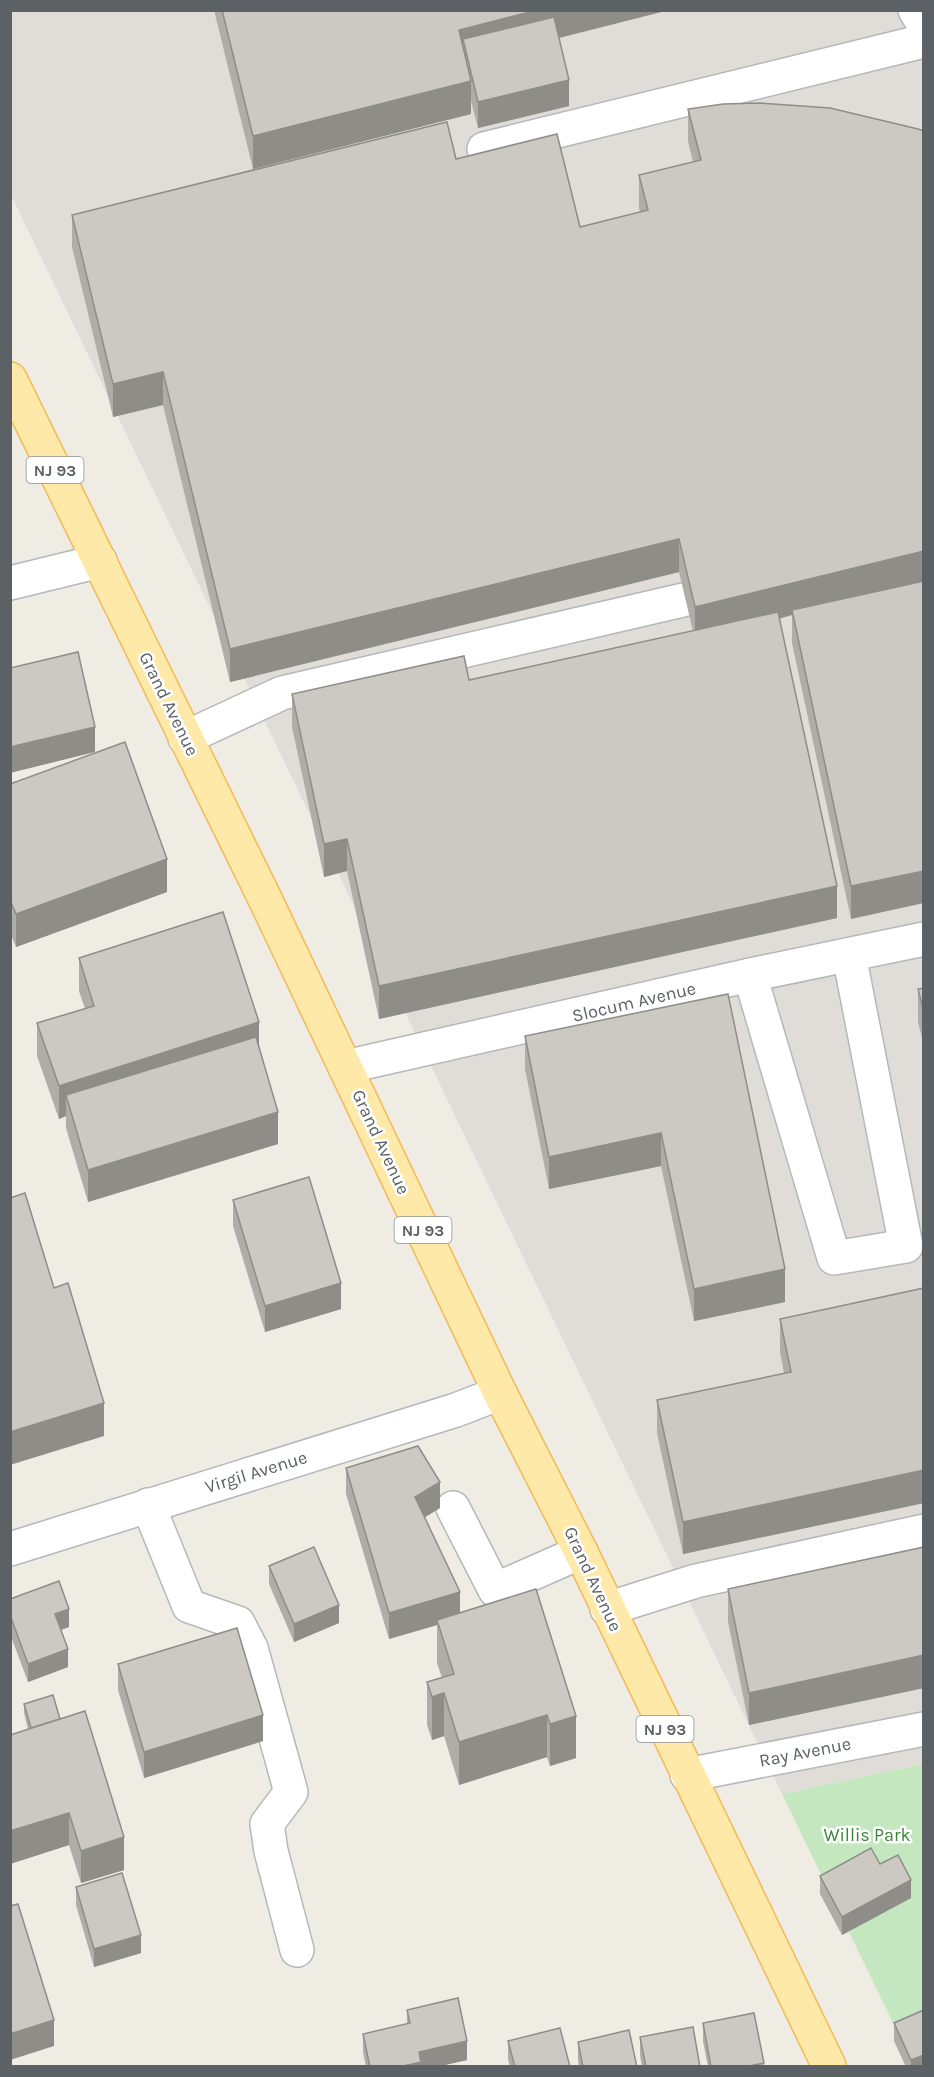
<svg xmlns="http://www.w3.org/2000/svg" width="934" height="2077" font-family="Karla,sans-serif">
	<rect width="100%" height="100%" fill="#efece4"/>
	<!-- industrial -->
	<polygon fill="#e0ddd8" points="11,11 923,11 923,1764 782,1794 11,195"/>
	<!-- green -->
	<polygon fill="#c4e7c0" points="923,1764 923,2066 914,2066 782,1794"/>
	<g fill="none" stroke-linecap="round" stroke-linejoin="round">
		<!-- minor casing -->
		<g stroke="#b5b8bb" stroke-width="36">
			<g id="minor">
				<polyline points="915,10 924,25"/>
				<polyline points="484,149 924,41"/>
				<polyline points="10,583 100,561"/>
				<polyline points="185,738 282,693 683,600"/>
				<polyline points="750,975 834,1258 906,1246 849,955"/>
				<polyline points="345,1067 750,975 924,939"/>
				<polyline points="148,1505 189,1606 238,1623 251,1648 291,1792 267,1824 271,1851 297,1950"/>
				<polyline points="453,1508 495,1590 581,1552"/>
				<polyline points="10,1549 456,1410 500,1393"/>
				<polyline points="607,1609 696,1581 924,1531"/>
				<polyline points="687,1775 924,1729"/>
			</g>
		</g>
		<!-- major casing -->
		<g stroke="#f5b957" stroke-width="36">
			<polyline id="major" points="10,379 266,901 500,1393 581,1552 829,2066"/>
		</g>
		<!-- minor -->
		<use href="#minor" stroke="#fff" stroke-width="33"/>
		<!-- major -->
		<use href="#major" stroke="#ffe9a9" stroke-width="33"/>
	</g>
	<!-- wall -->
	<g fill="#afada8">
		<polygon points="214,10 669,10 559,38 569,106 478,128 471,101 471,114 253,169"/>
		<polygon points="688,109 918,129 851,919 792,643 792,615 779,619 837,918 379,1019 347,871 324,877 292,727 292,694 469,680 693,631 679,572 230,682 163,405 113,417 72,247 72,215 456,159 580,227 640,212 639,208 639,175 693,162 688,141"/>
		<polygon points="10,784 167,892 16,947 10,932"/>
		<polygon points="79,958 259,1050 278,1144 88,1202 66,1128 66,1116 59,1119 37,1056 37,1023 85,1009 79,991"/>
		<polygon points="924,988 924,1045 918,1022 918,989"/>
		<polygon points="728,994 785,1302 694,1321 661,1166 549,1189 525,1069 525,1036"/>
		<polygon points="233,1200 341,1309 265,1332 233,1226"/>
		<polygon points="924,1288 924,1503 683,1554 657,1433 657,1400 784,1373 780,1352 780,1319"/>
		<polygon points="346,1468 440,1508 425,1517 460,1613 536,1589 576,1758 550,1766 547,1757 459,1785 444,1736 432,1740 427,1725 427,1682 442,1678 437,1663 437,1625 389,1639 346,1494"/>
		<polygon points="924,1547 924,1688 749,1725 728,1622 728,1589"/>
		<polygon points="269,1566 339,1623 294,1642 269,1584"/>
		<polygon points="10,1599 69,1627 61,1630 68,1667 28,1682 10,1634"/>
		<polygon points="118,1664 263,1741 144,1778 118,1690"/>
		<polygon points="24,1704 60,1719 124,1870 81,1883 69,1845 10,1864 10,1735 28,1729 24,1713"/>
		<polygon points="880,1864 911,1898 842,1935 820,1894 820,1876"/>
		<polygon points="76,1887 141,1953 94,1967 76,1905"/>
		<polygon points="407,2010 467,2060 436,2067 366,2067 363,2052 363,2034 407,2024"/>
		<polygon points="703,2023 764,2063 764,2067 708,2067 703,2041"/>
		<polygon points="894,2023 924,2067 906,2067 894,2041"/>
		<polygon points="640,2037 700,2067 642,2067 640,2055"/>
		<polygon points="508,2041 570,2067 510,2067 508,2059"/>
		<polygon points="578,2042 637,2067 579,2067 578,2060"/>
	</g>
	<!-- shaded-wall -->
	<g fill="#8f8d88">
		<polygon points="538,10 669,10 468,61 463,39 463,62 459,30"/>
		<polygon points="569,80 569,106 478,128 478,102"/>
		<polygon points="471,81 471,114 253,169 253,136"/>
		<polygon points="163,372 163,405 113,417 113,384"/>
		<polygon points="679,539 679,572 230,682 230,649"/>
		<polygon points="924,551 924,583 792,610 792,615 695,639 695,607"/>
		<polygon points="95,727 95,752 10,773 10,747"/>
		<polygon points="347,839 347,871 324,877 324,844"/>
		<polygon points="167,859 167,892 16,947 16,914"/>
		<polygon points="924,871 924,903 851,919 851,886"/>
		<polygon points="837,886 837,918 379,1019 379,986"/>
		<polygon points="259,1022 259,1055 66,1095 66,1116 59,1119 59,1086"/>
		<polygon points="278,1112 278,1144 88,1202 88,1170"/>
		<polygon points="661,1133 661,1166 549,1189 549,1157"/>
		<polygon points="785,1269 785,1302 694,1321 694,1289"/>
		<polygon points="341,1283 341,1309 265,1332 265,1306"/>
		<polygon points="104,1403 104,1436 10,1465 10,1432"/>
		<polygon points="924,1470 924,1503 683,1554 683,1522"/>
		<polygon points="440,1482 440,1508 415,1523 415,1497"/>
		<polygon points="460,1592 460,1618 437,1620 437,1625 389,1639 389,1613"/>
		<polygon points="339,1605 339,1623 294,1642 294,1624"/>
		<polygon points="69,1609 69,1627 55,1632 55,1614"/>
		<polygon points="68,1649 68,1667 28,1682 28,1664"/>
		<polygon points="924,1655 924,1688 749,1725 749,1693"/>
		<polygon points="444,1693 444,1736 432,1740 432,1697"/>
		<polygon points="263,1715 263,1741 144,1778 144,1752"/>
		<polygon points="547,1715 547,1757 459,1785 459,1742"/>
		<polygon points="576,1716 576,1758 550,1766 550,1724"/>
		<polygon points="69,1813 69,1845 10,1864 10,1831"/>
		<polygon points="124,1837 124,1870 81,1883 81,1851"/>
		<polygon points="911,1880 911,1898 842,1935 842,1917"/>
		<polygon points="141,1935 141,1953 94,1967 94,1949"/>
		<polygon points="54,2020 54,2046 10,2060 10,2034"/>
		<polygon points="467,2041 467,2060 436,2067 400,2067 419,2052"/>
		<polygon points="924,2055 924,2067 911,2067 911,2060"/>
	</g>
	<!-- building -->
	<g fill="#ccc9c3" stroke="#8f8d88" stroke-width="1.5">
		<polygon points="222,10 538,10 459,30 471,81 253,136"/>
		<polygon points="554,17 569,80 478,102 463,39"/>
		<polygon points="760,103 830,108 918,129 924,131 924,551 695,607 679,539 230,649 163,372 113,384 72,215 447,122 456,159 557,134 580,227 648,210 639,175 701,160 688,109 723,104"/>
		<polygon points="924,581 924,871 851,886 792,610"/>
		<polygon points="778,612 837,886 379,986 347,839 324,844 292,694 464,656 469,680"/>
		<polygon points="78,652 95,727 10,747 10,668"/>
		<polygon points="125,742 167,859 16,914 10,900 10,784"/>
		<polygon points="223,912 259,1022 59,1086 37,1023 94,1006 79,958"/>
		<polygon points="924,988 924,1012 918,989"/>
		<polygon points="728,994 785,1269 694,1289 661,1133 549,1157 525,1036"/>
		<polygon points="256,1037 278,1112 88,1170 66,1095"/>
		<polygon points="309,1177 341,1283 265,1306 233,1200"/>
		<polygon points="25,1193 54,1288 68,1283 104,1403 10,1432 10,1198"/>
		<polygon points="924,1288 924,1470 683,1522 657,1400 791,1372 780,1319"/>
		<polygon points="418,1446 440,1482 415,1497 460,1592 389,1613 346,1468"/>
		<polygon points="314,1547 339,1605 294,1624 269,1566"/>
		<polygon points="924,1547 924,1655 749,1693 728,1589"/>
		<polygon points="59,1581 69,1609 55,1614 68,1649 28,1664 10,1615 10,1599"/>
		<polygon points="536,1589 576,1716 550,1724 547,1715 459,1742 444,1693 432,1697 427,1682 454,1674 437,1620"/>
		<polygon points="237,1628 263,1715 144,1752 118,1664"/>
		<polygon points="53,1695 60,1719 31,1728 24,1704"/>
		<polygon points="85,1711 124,1837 81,1851 69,1813 10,1831 10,1735"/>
		<polygon points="871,1848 880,1864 898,1855 911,1880 842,1917 820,1876"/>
		<polygon points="122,1873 141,1935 94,1949 76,1887"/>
		<polygon points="18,1904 54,2020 10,2034 10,1906"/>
		<polygon points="458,1998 467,2041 419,2052 421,2062 399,2067 370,2067 363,2034 410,2023 407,2010"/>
		<polygon points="924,2010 924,2055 911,2060 894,2023"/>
		<polygon points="754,2013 764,2063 744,2067 711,2067 703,2023"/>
		<polygon points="693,2027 700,2067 646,2067 640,2037"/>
		<polygon points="560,2028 570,2067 515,2067 508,2041"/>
		<polygon points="629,2030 637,2067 583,2067 578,2042"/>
	</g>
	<g text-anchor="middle" stroke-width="5" stroke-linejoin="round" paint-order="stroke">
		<!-- shield labels -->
		<g fill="#fff" stroke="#8d9093" stroke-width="1.5">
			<rect x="26.5" y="457" width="57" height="26" rx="4.5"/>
			<rect x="394.5" y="1217" width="57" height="26" rx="4.5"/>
			<rect x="636.5" y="1716" width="57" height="26" rx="4.5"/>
		</g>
		<g font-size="16" font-weight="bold" fill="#5c6165">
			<text x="55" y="476">NJ 93</text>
			<text x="423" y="1236">NJ 93</text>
			<text x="665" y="1735">NJ 93</text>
		</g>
		<!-- street labels -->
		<g font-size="18" fill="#5c6165" stroke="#fff">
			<text transform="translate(169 704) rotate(64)" y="6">Grand Avenue</text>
			<text transform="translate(634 1002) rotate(-13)" y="6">Slocum Avenue</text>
			<text transform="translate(381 1142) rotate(65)" y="6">Grand Avenue</text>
			<text transform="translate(256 1472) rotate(-17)" y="6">Virgil Avenue</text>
			<text transform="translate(593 1579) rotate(65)" y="6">Grand Avenue</text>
			<text transform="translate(805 1752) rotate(-11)" y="6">Ray Avenue</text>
		</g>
		<!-- park labels -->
		<g font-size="18" fill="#378633" stroke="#fff">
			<text x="867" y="1841">Willis Park</text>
		</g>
	</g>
	<!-- border -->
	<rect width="934" height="2077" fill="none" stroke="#5c6165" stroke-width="24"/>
</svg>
